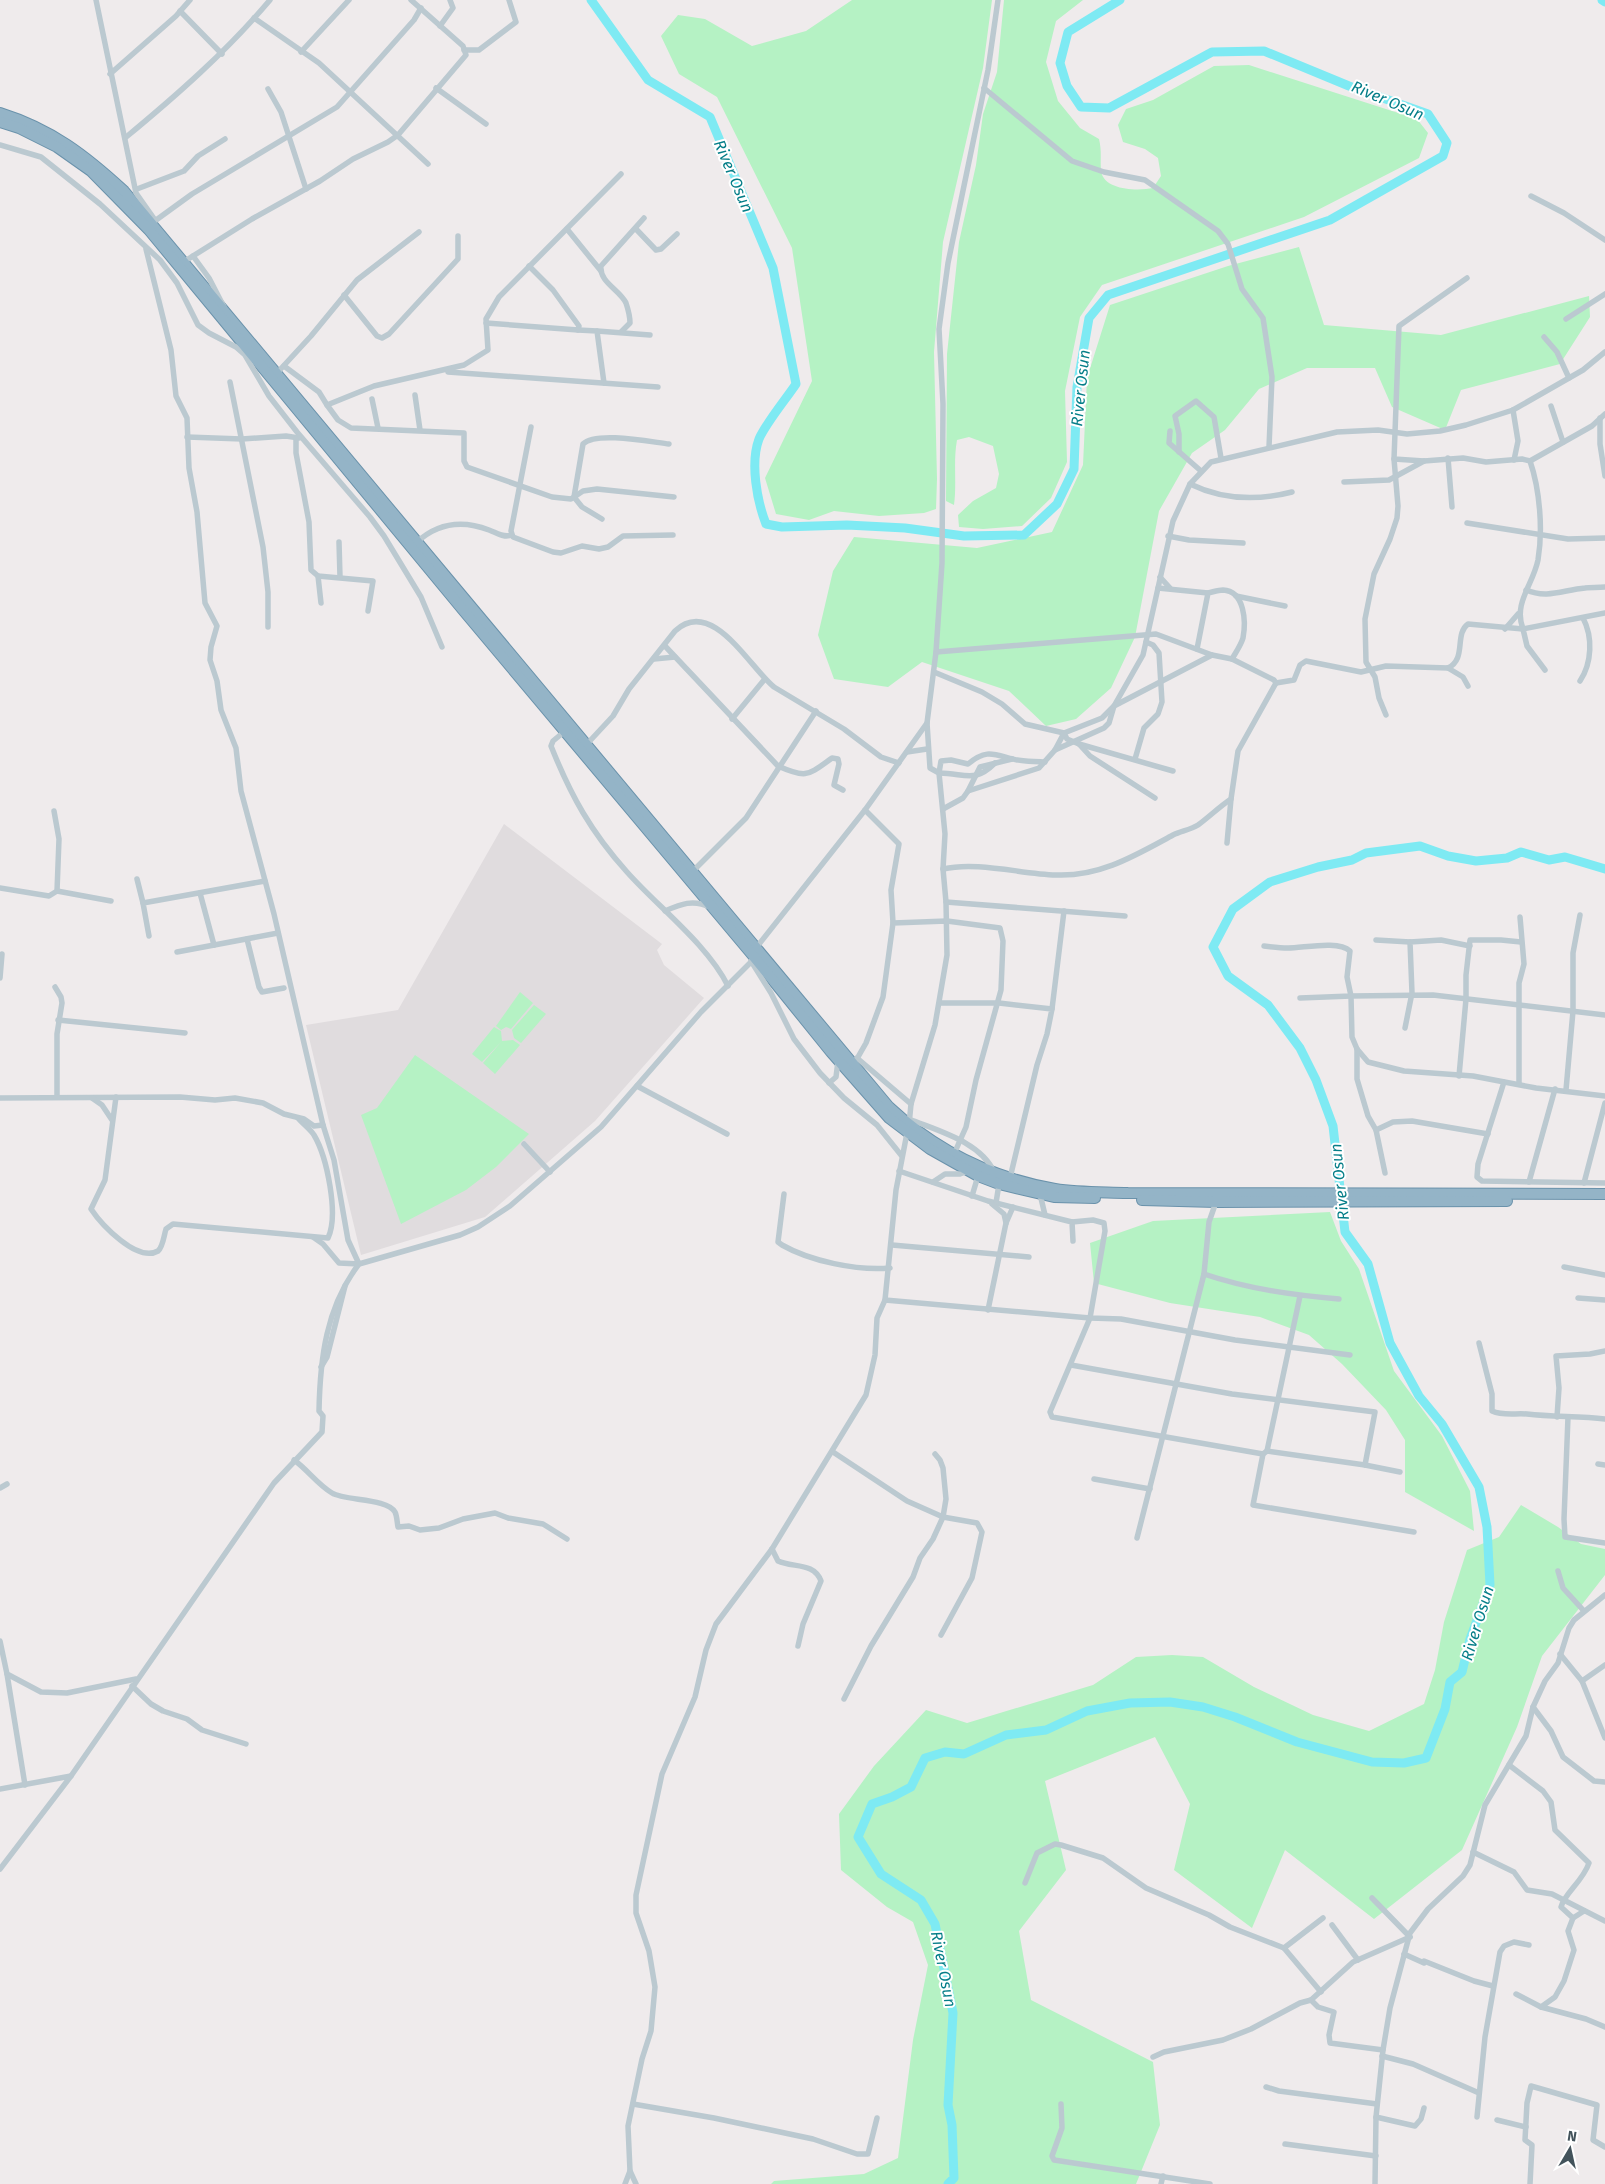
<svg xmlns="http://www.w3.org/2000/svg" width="1605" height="2184" font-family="'Fira Sans',sans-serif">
	<rect width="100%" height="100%" fill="#efebec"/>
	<!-- education -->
	<polygon fill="#e0dcde" points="504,824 662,944 657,950 664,965 704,998 595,1121 485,1217 361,1255 306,1025 398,1010"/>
	<!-- green -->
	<g fill="#b5f2c4">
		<polygon points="852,0 992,0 983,68 943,242 934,352 937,479 936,509 924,513 879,516 834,511 809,520 776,514 765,478 812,381 792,248 717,97 679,74 661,36 678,15 705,19 752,46 806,31"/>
		<path d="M1004,0H1083L1056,21L1046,62L1058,101L1080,128L1099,139C1102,152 1100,159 1101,171C1104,191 1139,191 1153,188L1161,176L1158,158L1145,149L1123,142L1118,125L1126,109L1153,100L1214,66L1249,65L1417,119L1428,133L1419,158L1304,217L1102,285L1080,317L1065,391L1067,462L1051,498L1022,526L983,529L959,527L958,515L973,501L996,488L999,474L993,446L969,437L957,440C953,462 957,483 954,505L946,501L947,354L959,242L976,165L983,114L997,72Z"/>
		<polygon points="1299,247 1324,325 1441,335 1589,296 1590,317 1560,364 1461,390 1445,430 1392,407 1375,368 1307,368 1259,389 1225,430 1192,453 1159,511 1135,637 1111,688 1076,719 1046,726 1009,691 922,662 888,687 834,679 818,635 833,571 854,537 977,548 1052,532 1083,465 1087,378 1110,305 1228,266"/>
		<polygon points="520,992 533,1003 511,1029 506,1027 501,1030 496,1026"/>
		<polygon points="534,1005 546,1014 521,1043 514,1038 512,1030"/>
		<polygon points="494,1027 501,1031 502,1041 513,1040 520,1045 495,1074 483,1063 501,1042 482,1062 472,1054"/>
		<polygon points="415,1055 529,1134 496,1167 466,1190 401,1224 361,1115 377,1108"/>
		<polygon points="1330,1212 1341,1241 1359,1269 1394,1371 1442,1436 1470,1491 1474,1531 1405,1492 1405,1440 1386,1410 1342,1364 1309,1335 1260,1317 1170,1303 1094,1283 1090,1243 1153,1221"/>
		<polygon points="1521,1505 1558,1527 1581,1544 1605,1549 1605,1575 1542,1656 1517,1727 1462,1850 1374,1919 1285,1850 1252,1928 1174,1870 1190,1804 1155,1737 1045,1781 1066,1870 1019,1931 1031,2000 1153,2062 1160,2125 1136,2184 771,2184 774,2181 864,2174 898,2158 913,2040 928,1965 913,1922 887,1907 841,1870 839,1814 874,1766 926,1710 967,1723 1093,1685 1136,1657 1172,1655 1203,1657 1254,1687 1313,1715 1369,1731 1424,1704 1435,1670 1444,1622 1467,1550 1499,1537"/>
	</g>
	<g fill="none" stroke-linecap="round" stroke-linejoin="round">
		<!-- river -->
		<g stroke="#7eeaf3" stroke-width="9">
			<path d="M591,0L648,80L710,117L773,268L796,384C786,399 766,423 759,439C750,463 757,501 766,524L782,527L847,525L905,528L964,536L1024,535L1057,504L1074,469L1077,387L1089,318L1108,295L1330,220L1443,156L1447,143L1428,114L1349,86L1264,51L1212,52L1109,108L1081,107L1067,86L1060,63L1068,32L1120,0"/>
			<polyline points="1602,0 1605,2"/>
			<polyline points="948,2184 954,2178 952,2125 948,2105 953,2013 935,1924 921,1900 881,1874 858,1837 872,1804 892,1797 911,1787 925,1758 945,1752 964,1754 1006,1735 1046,1730 1087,1711 1130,1703 1170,1702 1203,1707 1235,1717 1297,1742 1372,1762 1404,1763 1426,1758 1445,1709 1450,1682 1462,1672 1470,1639 1490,1585 1487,1527 1479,1487 1442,1424 1419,1396 1390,1343 1368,1264 1345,1232 1333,1126 1316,1080 1300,1048 1268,1005 1228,976 1213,947 1233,909 1270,882 1318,867 1352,860 1366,853 1420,846 1448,856 1476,861 1507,858 1521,852 1549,860 1565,857 1605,869"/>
		</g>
		<!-- trunk casing -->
		<g stroke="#6a92ab" stroke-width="12">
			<g id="trunk">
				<path d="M0,113C51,129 85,155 124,191L889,1107C935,1150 992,1178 1055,1189C1079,1193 1104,1192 1128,1193L1605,1194"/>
				<polyline points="0,122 19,128 57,147 91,171 149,230 463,610 755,958 831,1052 889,1118 930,1149 978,1176 999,1184 1054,1197 1095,1198"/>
				<polyline points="1142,1200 1216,1202 1507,1201"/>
			</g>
		</g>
		<!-- minor -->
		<g stroke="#bbc9d0" stroke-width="5.5">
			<polyline points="96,0 136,193 155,220"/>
			<polyline points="180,11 222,54"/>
			<polyline points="254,18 319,63 428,164"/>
			<polyline points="440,26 453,8 450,0"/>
			<polyline points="464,50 479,50 516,22 509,0"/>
			<polyline points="301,52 349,0"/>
			<polyline points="110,74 176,16 190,0"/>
			<polyline points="436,88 486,124"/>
			<polyline points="984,88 1072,161 1104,172 1145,180 1218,231 1228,244 1242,289 1263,318 1272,377 1269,447"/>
			<polyline points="268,89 281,112 306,189"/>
			<path d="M125,138C177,95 226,52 270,0"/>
			<polyline points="0,145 41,157 100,204 160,260 177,283 198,325 209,333 236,347 245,355 269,396 297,432 370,517 384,536 421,597 442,647"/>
			<polyline points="137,189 184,171 198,156 225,139"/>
			<polyline points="1531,196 1564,213 1605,240"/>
			<polyline points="152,223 192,194 337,107 414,20 421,8"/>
			<polyline points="567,229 601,271"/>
			<polyline points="636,229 656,250 661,249 677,234"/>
			<polyline points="146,249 171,350 176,396 187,418 189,468 197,512 205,603 217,626 211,647 210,660 217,681 221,710 236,748 241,791 274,914 323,1125 334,1160 348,1240 359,1264 339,1263 323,1244 313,1237"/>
			<polyline points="193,256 209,278 224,307"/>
			<polyline points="185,261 252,219 320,181 353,159 388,142 398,135 466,55 463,46 411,0"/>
			<polyline points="344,295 377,336 382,338 389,334 458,259 458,236"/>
			<polyline points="1566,319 1605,294"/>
			<polyline points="486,323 578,330 579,326 553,290 529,266"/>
			<polyline points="578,330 597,331 604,383"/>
			<polyline points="597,331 650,335"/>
			<path d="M621,332L630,323C630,317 628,309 626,303C620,290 599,282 601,266L644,218"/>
			<polyline points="1544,337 1557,352 1569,378"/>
			<polyline points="284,366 319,392 327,405 374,386 464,365 488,350 486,319 499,297 621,174"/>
			<polyline points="448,372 658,387"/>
			<polyline points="277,373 311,336 357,280 419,232"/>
			<polyline points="230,382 263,547 268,592 268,627"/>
			<polyline points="415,395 420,430"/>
			<polyline points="372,399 378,428"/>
			<polyline points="327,405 338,420 351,428 464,433 464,461 467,467 552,497 571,499 583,491 597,489 674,497"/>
			<polyline points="1551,406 1563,442"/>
			<polyline points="1513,410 1518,441 1514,460"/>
			<polyline points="1600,418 1600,444 1605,476"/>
			<polyline points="531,427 511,531 513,537 553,552 561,553 582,546 599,549 608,547 623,536 673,535"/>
			<polyline points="1170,431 1169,443 1201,471"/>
			<polyline points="187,437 242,439 286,436 299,438"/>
			<polyline points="296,439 296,453 309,522 311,570 318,576 373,581 368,611"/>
			<polyline points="1179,452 1179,434 1175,416 1196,401 1214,417 1221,458"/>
			<polyline points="1448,458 1452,507"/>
			<polyline points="1530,461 1592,426 1605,414"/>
			<polyline points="1344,482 1389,480 1424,461"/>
			<path d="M1190,484C1223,500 1257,501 1292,492"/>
			<path d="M602,519L582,507L574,497L583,444C596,431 651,442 669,444"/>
			<polyline points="1467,523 1568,539 1605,538"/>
			<polyline points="1168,536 1189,540 1243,543"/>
			<polyline points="339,542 340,577"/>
			<path d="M417,542C439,522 463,520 489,530C497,533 504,538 511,535"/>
			<polyline points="318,576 321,603"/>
			<polyline points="1160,577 1170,588"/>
			<polyline points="1158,588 1208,593"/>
			<path d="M1526,590C1547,599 1563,590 1585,588C1591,587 1598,588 1605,587"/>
			<polyline points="1236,596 1285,606"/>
			<polyline points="1505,629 1518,614"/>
			<path d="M665,646L778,766C807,779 808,775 832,758L838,759L839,764L834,785L843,790"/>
			<path d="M1197,649L1208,593C1213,592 1218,590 1223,590C1245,591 1246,622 1243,638C1241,645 1236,652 1232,659"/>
			<path d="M936,652L1156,634L1212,655L1232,659L1274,680L1276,683L1238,751L1231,799C1219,807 1209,817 1198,825C1190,830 1181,831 1173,835C1136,855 1100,877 1056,875C1021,874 977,861 943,869"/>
			<polyline points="654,659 675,657"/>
			<polyline points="1448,668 1463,677 1468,686"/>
			<polyline points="1545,670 1527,646 1523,629 1605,613"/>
			<polyline points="934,672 982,692 1002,704 1025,724 1064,733 1102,718 1114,706 1143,655 1173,521 1190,484 1211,462 1337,432 1378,430 1407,434 1440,431 1466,425 1513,410 1583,370 1605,352"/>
			<path d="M1580,681C1592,663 1593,637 1583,618"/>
			<path d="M1276,683L1294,680L1300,665L1306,661L1361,672L1386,666L1448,668C1467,659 1454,634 1468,624L1523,629C1513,603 1533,585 1538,560C1543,530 1540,490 1530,461L1522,459L1486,462L1463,458L1424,461L1394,459L1399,326L1467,278"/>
			<polyline points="1386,715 1379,698 1375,677 1366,662 1365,619 1374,574 1390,539 1397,518 1398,506 1394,459"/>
			<polyline points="732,719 764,680"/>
			<path d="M565,731L553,741L551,746C571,796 591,832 627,872C658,907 707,944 728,986"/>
			<polyline points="1064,733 1067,739 1079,744 1173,771"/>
			<path d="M587,744L613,716L629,689L675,631C712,596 750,668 774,687L844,729L881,757L899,763"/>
			<polyline points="1079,744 1090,756 1155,798"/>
			<polyline points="1055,750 1104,728 1109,723 1114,706 1212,655"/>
			<polyline points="907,752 927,749"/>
			<polyline points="1135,759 1144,728 1158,714 1162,702 1159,653 1153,645 1146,642"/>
			<path d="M995,763C974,784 965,773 939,773L941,761L951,760L968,764C986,749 993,754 1013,759C1022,762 1034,761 1045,762"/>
			<polyline points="968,791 980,767 1012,759"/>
			<polyline points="943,809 963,798 968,791 1039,768 1055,750 1064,733"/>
			<polyline points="865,810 899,844 891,890 893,923"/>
			<polyline points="1227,843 1231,799"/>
			<polyline points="693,871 746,818 816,711"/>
			<polyline points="137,879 143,903"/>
			<polyline points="0,888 49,896 57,891 59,839 54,811"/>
			<polyline points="57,891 111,901"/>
			<polyline points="200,893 214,945"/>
			<polyline points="946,902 1125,916"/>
			<path d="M665,911C681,904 693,899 710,907"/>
			<polyline points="149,936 143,903 265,881"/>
			<polyline points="247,939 259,987 262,992 284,988"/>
			<polyline points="1376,940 1410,942"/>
			<path d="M1264,946C1272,947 1280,948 1288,948C1304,948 1338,940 1350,951L1347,977L1351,996L1300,998"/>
			<polyline points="756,948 865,810 927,723"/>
			<polyline points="177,952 278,933"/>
			<polyline points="751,961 771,993 794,1039 820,1073 844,1098 877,1125 901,1155"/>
			<polyline points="0,978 2,954"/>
			<polyline points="55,987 61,997 62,1003 57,1034 57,1096"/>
			<polyline points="940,1003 999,1003 1052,1009 1047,1034 1037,1065 1010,1178"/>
			<polyline points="1052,1009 1064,911"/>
			<polyline points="1605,1015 1433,995 1351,996 1352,1037 1357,1049 1368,1062 1404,1071 1473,1076 1536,1088 1605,1096"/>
			<polyline points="58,1020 185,1033"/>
			<polyline points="1405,1028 1412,993 1410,942 1441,940 1470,946"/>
			<polyline points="1357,1049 1357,1079 1368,1116 1376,1130 1385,1173"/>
			<polyline points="857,1058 911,1104"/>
			<polyline points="854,1064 866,1043 883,997 893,923 947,921 1000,928 1003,941 1001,990 976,1080 966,1127 954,1154"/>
			<polyline points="1459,1076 1466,999 1466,975 1470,940 1501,940 1521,942"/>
			<polyline points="1504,1082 1478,1164 1477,1177 1482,1181 1605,1183"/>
			<polyline points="829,1083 836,1077 838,1061"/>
			<polyline points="1519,1084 1519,983 1524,964 1520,917"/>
			<polyline points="637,1086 727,1134"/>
			<polyline points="1566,1090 1573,1011 1573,953 1580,915"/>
			<path d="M116,1097L105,1180L91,1209C101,1224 137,1263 158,1251C163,1247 164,1235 166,1229L173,1224L328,1238C339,1215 327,1157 314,1135C310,1129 303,1124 298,1118"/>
			<polyline points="0,1098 180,1097 215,1100 235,1098 263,1103 284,1114 304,1119 314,1126 323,1125"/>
			<polyline points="92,1098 102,1105 112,1120"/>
			<path d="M909,1119C938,1131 981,1142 994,1172"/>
			<polyline points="909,1125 911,1104 935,1025 947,955 946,902 943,869 945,834 939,773 930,768 927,723 936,652 942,563 943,404 939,329 948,263 988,70 998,0"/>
			<polyline points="1376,1130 1393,1122 1412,1121 1488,1134"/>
			<polyline points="524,1144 550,1172"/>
			<polyline points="899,1171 988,1201 1072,1222 1073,1241"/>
			<polyline points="933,1182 945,1174 960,1174 968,1171"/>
			<polyline points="1529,1182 1555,1089"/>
			<polyline points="1584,1183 1605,1103"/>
			<path d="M784,1194L778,1242L782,1245C810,1261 857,1271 890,1268"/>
			<polyline points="1040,1194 1045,1215"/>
			<polyline points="972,1196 978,1176"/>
			<polyline points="996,1203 999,1184"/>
			<polyline points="992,1204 1004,1214 1006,1223"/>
			<polyline points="1072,1222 1093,1220 1104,1223 1105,1231 1090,1318 1050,1412 1052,1417 1263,1454 1267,1451 1365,1465 1400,1472"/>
			<polyline points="892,1245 1029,1257"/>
			<polyline points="1564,1267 1605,1275"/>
			<path d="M1204,1274C1248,1289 1293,1295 1339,1299"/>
			<polyline points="1578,1298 1605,1300"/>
			<polyline points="885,1300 1090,1318 1121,1319 1235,1340 1350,1355"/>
			<polyline points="988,1310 1006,1223 1013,1207"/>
			<path d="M1479,1343L1492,1394V1411C1503,1416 1515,1413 1527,1414C1553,1417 1579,1416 1605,1419"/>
			<polyline points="1071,1365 1232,1394 1375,1412 1365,1465"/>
			<polyline points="321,1367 327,1357 345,1286"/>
			<polyline points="1557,1417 1559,1388 1556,1356 1590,1354 1605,1351"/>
			<polyline points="1568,1417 1564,1519 1565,1537 1605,1543"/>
			<polyline points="1267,1451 1300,1296"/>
			<polyline points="833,1452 907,1501 943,1517 977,1523 982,1532 972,1578 941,1635"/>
			<polyline points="1263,1454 1253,1505 1414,1532"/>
			<path d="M294,1460C308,1470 317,1484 332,1493C345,1501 387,1498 395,1512C397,1516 397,1522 398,1527L409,1526L420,1530L439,1528L463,1519L495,1513L508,1518L543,1524L567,1539"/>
			<polyline points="1598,1464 1605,1465"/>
			<polyline points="1094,1479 1150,1489"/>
			<polyline points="0,1488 7,1484"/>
			<polyline points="1137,1538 1204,1274 1209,1222 1216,1202"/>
			<path d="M772,1549L778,1561C793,1568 814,1562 821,1581L803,1624L798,1646"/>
			<polyline points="1558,1571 1563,1588 1584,1611"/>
			<polyline points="0,1641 7,1674 41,1692 67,1693 136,1679"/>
			<polyline points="1560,1654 1582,1681 1605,1738"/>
			<polyline points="7,1674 25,1785"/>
			<polyline points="1582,1681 1605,1665"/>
			<polyline points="132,1686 151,1704 163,1711 187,1719 202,1730 246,1744"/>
			<polyline points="844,1699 871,1646 913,1577 920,1558 933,1539 943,1517 946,1499 943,1468 940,1460 935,1454"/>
			<polyline points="1533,1707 1551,1731 1563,1757 1594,1781 1605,1782"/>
			<path d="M1509,1765L1543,1791L1551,1802L1555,1830L1589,1863C1583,1881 1564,1894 1561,1907L1573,1918"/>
			<polyline points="0,1789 71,1776"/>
			<polyline points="1473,1852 1514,1872 1527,1890 1552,1894 1605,1921"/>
			<path d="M0,1869L71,1776L274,1483L322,1432L323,1416L319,1411C320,1359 326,1307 359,1264L460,1235L478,1227L510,1206L601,1127L701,1012L755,958"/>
			<polyline points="1025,1883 1037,1853 1055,1844 1061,1845 1103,1858 1146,1888 1209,1915 1230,1927 1284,1948"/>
			<polyline points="1372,1898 1410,1937"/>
			<polyline points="1332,1925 1358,1960"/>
			<polyline points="1404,1954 1424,1963"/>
			<polyline points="1424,1961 1474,1981 1493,1986"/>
			<polyline points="1321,1992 1284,1948 1323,1918"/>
			<polyline points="1516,1994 1541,2007 1586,2019 1605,2027"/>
			<polyline points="1311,2000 1318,2007 1334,2012 1329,2035 1330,2043 1383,2050"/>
			<polyline points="1541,2007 1555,1997 1564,1981 1574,1950 1568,1931 1573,1918 1584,1911"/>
			<polyline points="1382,2056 1413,2064 1479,2093"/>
			<polyline points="1153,2057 1164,2052 1223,2040 1251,2029 1300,2003 1311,2000 1353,1962 1410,1937"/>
			<polyline points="1266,2087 1279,2091 1377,2104"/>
			<polyline points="633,2104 714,2118 813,2139 857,2154 868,2154 877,2118"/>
			<polyline points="1061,2104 1062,2128 1052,2156 1054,2160 1210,2184"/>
			<polyline points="1376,2117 1415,2126 1421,2119 1424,2108"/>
			<polyline points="1477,2117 1485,2037 1500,1952 1504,1946 1514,1942 1529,1945"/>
			<polyline points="1497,2120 1526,2127"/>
			<polyline points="1285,2144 1376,2156"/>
			<polyline points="630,2171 636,2184"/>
			<polyline points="625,2184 630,2171 628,2126 642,2059 651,2031 655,1987 649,1951 636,1913 636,1895 662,1774 695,1697 706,1650 716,1624 772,1549 866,1395 875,1355 877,1318 885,1300 896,1190 907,1133"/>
			<polyline points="1161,2184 1163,2176"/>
			<polyline points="1375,2184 1376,2117 1383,2050 1390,2008 1410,1933 1428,1909 1463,1876 1470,1865 1485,1805 1526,1736 1533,1707 1545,1681 1558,1663 1569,1628 1574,1620 1605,1595"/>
			<polyline points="1530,2184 1532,2145 1525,2140 1527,2103 1531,2086 1597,2105 1593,2140 1605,2147"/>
		</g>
		<!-- trunk -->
		<use href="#trunk" stroke="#94b4c7" stroke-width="10"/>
	</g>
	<g text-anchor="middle" stroke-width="4" stroke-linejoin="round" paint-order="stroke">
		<!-- water labels -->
		<g font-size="16" font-style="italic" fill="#057e88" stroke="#fff">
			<text transform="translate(1388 100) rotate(23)" y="6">River Osun</text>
			<text transform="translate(734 176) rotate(67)" y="6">River Osun</text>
			<text transform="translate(1080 388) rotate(-84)" y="6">River Osun</text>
			<text transform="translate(1339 1182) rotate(-96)" y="6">River Osun</text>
			<text transform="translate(1477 1623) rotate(-73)" y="6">River Osun</text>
			<text transform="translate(944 1969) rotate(79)" y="6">River Osun</text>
		</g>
	</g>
	<!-- north arrow -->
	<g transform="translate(1570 2149) rotate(9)" stroke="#ffffff" stroke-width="4" paint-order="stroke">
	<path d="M0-4L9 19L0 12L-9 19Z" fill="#43535b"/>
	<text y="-8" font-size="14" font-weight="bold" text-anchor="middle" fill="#43535b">N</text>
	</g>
</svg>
